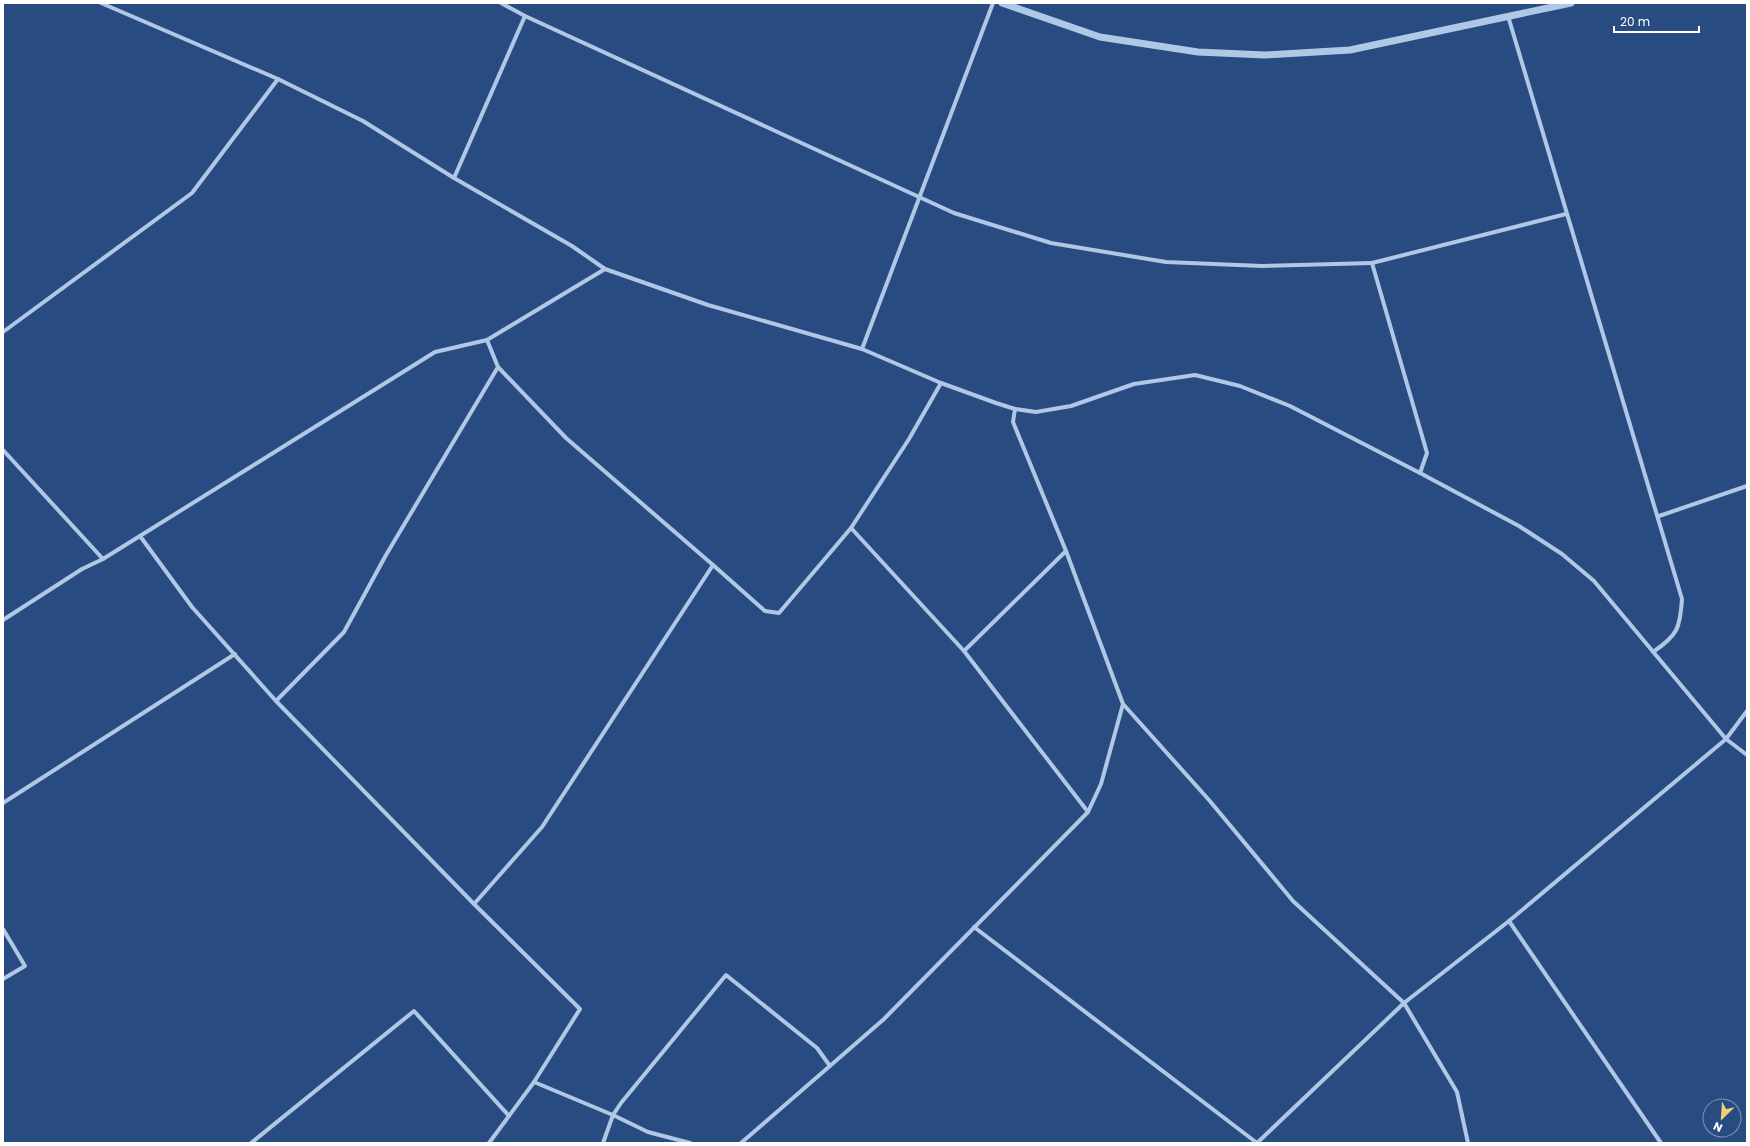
<svg xmlns="http://www.w3.org/2000/svg" width="1750" height="1146" font-family="Poppins,sans-serif">
	<rect width="100%" height="100%" fill="#284c82"/>
	<g fill="none" stroke-linecap="round" stroke-linejoin="round">
		<!-- minor -->
		<g stroke="#b1c7e6" stroke-width="4">
			<polyline points="101,3 278,79 363,121 454,178 572,246 605,269 708,305 862,349 941,383 996,403 1015,409 1036,412 1071,406 1134,384 1195,375 1240,386 1290,406 1420,473 1519,526 1562,554 1594,581 1726,739 1509,921 1404,1003 1257,1143"/>
			<polyline points="501,3 525,16 954,213 1051,243 1166,262 1262,266 1372,263"/>
			<path d="M1508,16L1682,599C1680,628 1678,635 1653,652"/>
			<polyline points="454,178 525,16"/>
			<polyline points="3,332 192,193 278,79"/>
			<polyline points="862,349 993,3"/>
			<polyline points="498,367 566,438 713,565"/>
			<polyline points="3,450 103,559"/>
			<polyline points="1420,473 1427,453 1372,263 1566,214"/>
			<polyline points="1659,516 1747,486"/>
			<polyline points="851,528 964,651 1088,812"/>
			<polyline points="140,536 192,607 276,701 474,904 580,1009 534,1082 489,1143"/>
			<polyline points="3,620 82,569 103,559 435,352 487,340"/>
			<polyline points="964,651 1066,551"/>
			<polyline points="276,701 344,632 386,555 498,367 487,340 605,269"/>
			<polyline points="1123,704 1209,800 1293,901 1404,1003 1457,1092 1468,1143"/>
			<polyline points="1747,711 1726,739 1747,755"/>
			<polyline points="3,803 235,654"/>
			<polyline points="474,904 542,827 713,565 765,611 779,613 851,528 909,439 941,383"/>
			<polyline points="1509,921 1661,1143"/>
			<polyline points="974,927 1257,1143"/>
			<polyline points="3,929 25,966 3,979"/>
			<polyline points="534,1082 613,1115 648,1132 690,1143"/>
			<polyline points="251,1143 414,1011 509,1116"/>
			<polyline points="603,1143 613,1115 621,1103 726,975 817,1048 830,1066"/>
			<polyline points="741,1143 884,1019 1088,812 1101,784 1123,704 1066,551 1013,422 1015,409"/>
		</g>
		<!-- tertiary -->
		<polyline stroke="#b1c7e6" stroke-width="7" points="1002,3 1100,37 1198,52 1265,55 1350,50 1571,3"/>
	</g>
	<!-- border -->
	<rect width="1750" height="1146" fill="none" stroke="#ffffff" stroke-width="8"/>
	<!-- north arrow -->
	<g transform="translate(1722 1118) rotate(205)"><circle r="19" fill="#284c82" stroke="#7e94b4"/>
	<path d="M0-3L7 15L0 10L-7 15Z" fill="#eed077"/>
	<text y="-6" font-size="11" font-weight="bold" text-anchor="middle" fill="#ffffff">N</text>
	</g>
	<!-- scale -->
	<path d="M1614 26v6h85v-6" fill="none" stroke="#ffffff" stroke-width="2"/>
	<text x="1620" y="26" font-size="12" fill="#ffffff" stroke="#284c82" stroke-width="3" paint-order="stroke">20 m</text>
</svg>
